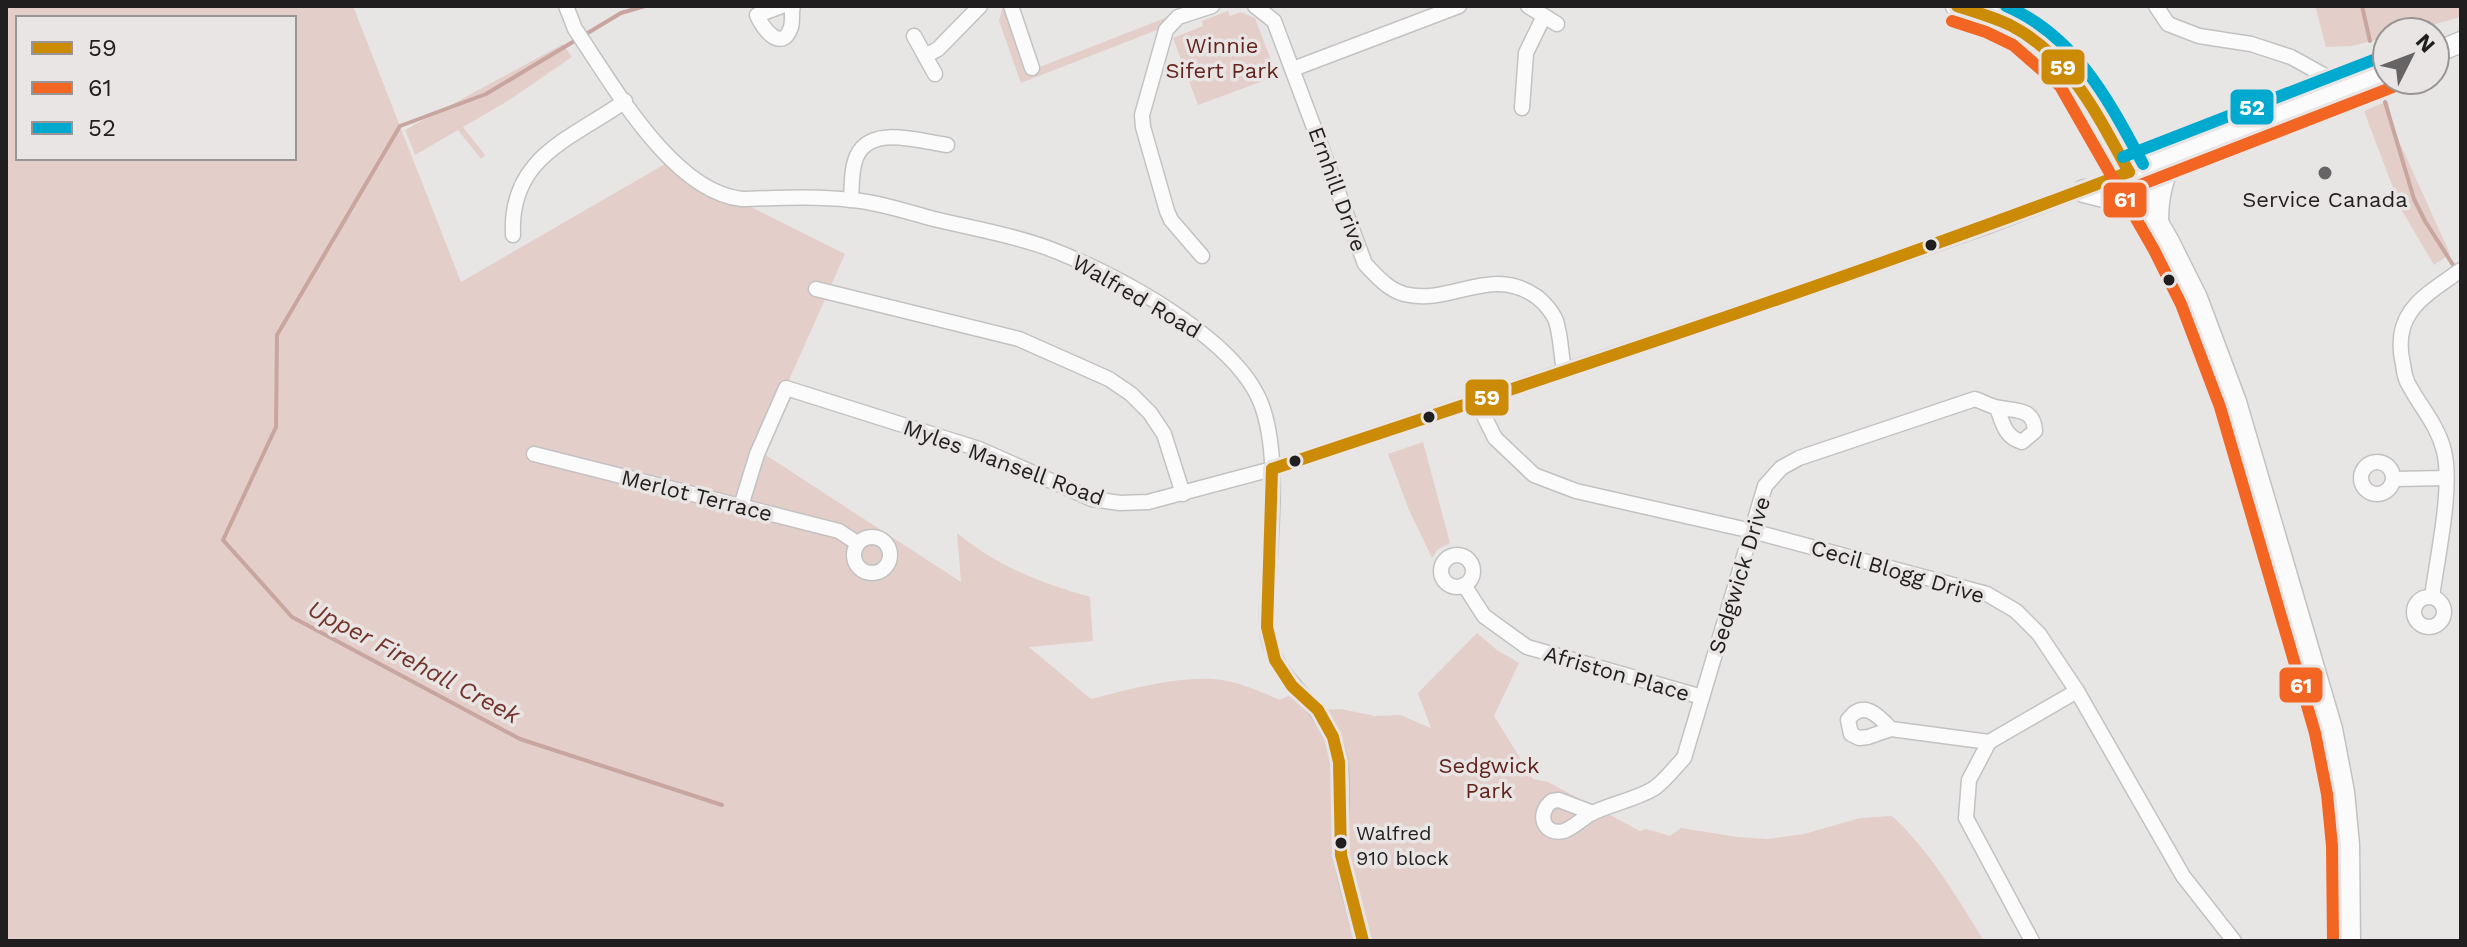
<svg xmlns="http://www.w3.org/2000/svg" width="2467" height="947" font-family="'Work Sans',sans-serif">
	<rect width="100%" height="100%" fill="#e8e6e5"/>
	<!-- green -->
	<g fill="#e3ceca" fill-rule="evenodd">
		<path d="M6,6H353L461,282L665,164L845,254L758,450L961,582L957,533C997,566 1040,583 1090,597L1093,641L1029,647L1091,699C1130,689 1173,677 1214,679C1237,681 1259,691 1280,700L1288,696L1318,710L1341,709L1375,716L1400,715L1431,728L1418,693L1477,633L1497,650L1519,663L1494,716L1533,779L1548,782L1640,831L1646,829L1670,836L1681,828L1737,837L1768,839L1804,834L1860,818L1892,816C1931,852 1956,896 1984,941H6ZM18,18H294V158H18Z"/>
		<polygon points="1003,6 1027,72 1165,18 1162,28 1021,83 999,21"/>
		<polygon points="2313,6 2461,6 2461,17 2406,32 2387,32 2387,37 2352,46 2326,47 2316,9"/>
		<polygon points="1228,11 1230,16 1241,12 1255,18 1277,76 1198,105 1173,38 1203,26 1202,21"/>
		<polygon points="563,44 572,57 506,102 463,127 485,155 481,159 458,130 415,155 405,130"/>
		<polygon points="2388,101 2394,130 2450,254 2434,265 2401,209 2364,111"/>
		<polygon points="1423,442 1450,543 1437,550 1432,558 1409,510 1388,454"/>
	</g>
	<g fill="none" stroke-linecap="round" stroke-linejoin="round">
		<!-- stream -->
		<g stroke="#c8a59f" stroke-width="4">
			<polyline points="645,6 621,13 486,94 400,126 277,335 276,427 223,540 292,617 520,739 722,805"/>
			<polyline points="2362,6 2370,41"/>
			<polyline points="2385,102 2414,199 2425,221 2455,268"/>
		</g>
		<!-- street casing -->
		<g stroke="#c3c2c2" stroke-width="17">
			<g id="street">
				<path d="M566,6L575,29C612,83 672,192 742,199C778,198 815,196 851,200C879,202 907,212 934,219C971,228 1009,234 1045,247C1111,271 1241,339 1263,409C1280,460 1270,536 1268,590C1268,602 1266,615 1267,626C1271,678 1310,692 1331,733C1349,768 1338,815 1341,853C1344,882 1356,913 1363,941"/>
				<path d="M782,6L757,15C762,28 782,54 791,27C793,20 791,13 793,6"/>
				<polyline points="1011,6 1032,68"/>
				<path d="M1255,6L1274,21L1365,264C1377,276 1387,289 1404,294C1451,306 1491,264 1537,297C1544,302 1553,313 1556,321C1561,336 1561,355 1564,370"/>
				<polyline points="1528,6 1557,24"/>
				<polyline points="2156,6 2168,24 2199,36 2251,44 2291,57 2347,88"/>
				<polyline points="914,36 935,74"/>
				<polyline points="925,56 938,49 980,6"/>
				<polyline points="1293,69 1459,6"/>
				<polyline points="1522,108 1526,53 1544,16"/>
				<path d="M851,200C852,187 851,173 855,161C866,123 918,141 947,145"/>
				<path d="M513,235C509,156 572,139 625,101"/>
				<polyline points="1202,256 1171,220 1167,211 1143,127 1142,115 1166,30 1178,17 1212,6"/>
				<polyline points="816,289 1019,339 1109,379 1131,394 1150,413 1164,434 1183,494"/>
				<polyline points="1476,400 1495,438 1534,475 1576,491 1752,531 1987,594 2016,611 2039,634 2077,691 2183,876 2234,941"/>
				<polyline points="534,454 839,531 857,543"/>
				<circle cx="2377" cy="478" r="16"/>
				<polyline points="2394,479 2446,478"/>
				<polyline points="741,506 757,454 786,388 979,449 1092,499 1120,503 1148,502 1272,469 1776,300 1988,226 2129,172"/>
				<circle cx="872" cy="555" r="18"/>
				<circle cx="1457" cy="571" r="16"/>
				<polyline points="1464,585 1484,616 1527,647 1702,697"/>
				<circle cx="2429" cy="612" r="15"/>
				<path d="M2432,597C2437,558 2453,488 2444,451C2438,426 2422,409 2410,387C2405,380 2404,372 2403,364C2391,313 2424,296 2461,270"/>
				<path d="M1891,729C1878,715 1863,699 1848,720L1851,734L1859,738L1868,737L1891,729L1989,742L2077,691"/>
				<polyline points="1989,742 1969,780 1966,818 2032,941"/>
				<path d="M1593,813L1559,800L1552,801C1536,813 1543,836 1564,831C1573,828 1582,819 1590,814C1610,804 1634,800 1653,789C1664,782 1674,768 1684,758L1765,486L1781,468L1799,458L1975,399C1983,402 1992,407 2000,408C2018,411 2034,409 2035,431L2022,442C2005,437 2003,424 1997,408"/>
			</g>
		</g>
		<!-- secondary casing -->
		<g stroke="#c3c2c2" stroke-width="23">
			<g id="secondary">
				<polyline points="2435,53 2461,42"/>
				<polyline points="2129,172 2387,72"/>
			</g>
		</g>
		<!-- primary casing -->
		<g stroke="#c3c2c2" stroke-width="25">
			<g id="primary">
				<polyline points="1957,6 1992,17 2022,32 2073,76 2168,242 2196,298 2235,402 2331,729 2343,792 2348,845 2349,941"/>
				<polyline points="2084,191 2116,199 2155,223"/>
				<path d="M2157,223C2157,195 2161,177 2176,153"/>
			</g>
		</g>
		<!-- street -->
		<use href="#street" stroke="#fcfbfb" stroke-width="14"/>
		<!-- secondary -->
		<use href="#secondary" stroke="#fcfbfb" stroke-width="20"/>
		<!-- primary -->
		<use href="#primary" stroke="#fcfbfb" stroke-width="22"/>
		<!-- bus-1 casing -->
		<g stroke="#e9e5e4" stroke-width="18">
			<g id="bus-1">
				<path d="M1957,6C1975,12 1993,17 2010,25C2069,55 2098,116 2129,172"/>
				<path d="M1272,469C1559,373 1847,280 2129,172"/>
				<polyline points="1272,469 1267,627 1275,660 1292,686 1318,710 1333,737 1339,762 1341,855 1363,941"/>
			</g>
		</g>
		<!-- bus-2 casing -->
		<g stroke="#e9e5e4" stroke-width="18">
			<g id="bus-2">
				<polyline points="1952,21 1986,32 2013,45 2060,86 2154,250 2181,304 2220,407 2315,733 2327,794 2332,846 2333,941"/>
				<polyline points="2135,187 2393,87"/>
			</g>
		</g>
		<!-- bus-3 casing -->
		<g stroke="#e9e5e4" stroke-width="18">
			<g id="bus-3">
				<path d="M2006,6C2076,36 2109,101 2143,164"/>
				<polyline points="2123,157 2381,57"/>
			</g>
		</g>
		<!-- bus-1 -->
		<use href="#bus-1" stroke="#cc8b06" stroke-width="12"/>
		<!-- bus-2 -->
		<use href="#bus-2" stroke="#f26522" stroke-width="12"/>
		<!-- bus-3 -->
		<use href="#bus-3" stroke="#00a9ce" stroke-width="12"/>
	</g>
	<!-- markers -->
	<circle fill="#666464" stroke="#e9e5e4" stroke-width="3" cx="2325" cy="173" r="8"/>
	<g fill="#201e1e" stroke="#e9e5e4" stroke-width="3">
		<circle cx="1931" cy="245" r="7"/>
		<circle cx="2169" cy="280" r="7"/>
		<circle cx="1429" cy="417" r="7"/>
		<circle cx="1295" cy="461" r="7"/>
		<circle cx="1341" cy="843" r="7"/>
	</g>
	<g text-anchor="middle" stroke-width="7" stroke-linejoin="round" paint-order="stroke">
		<!-- bus labels -->
		<g font-size="20" fill="#201e1e" stroke="#e9e5e4" text-anchor="start">
			<text x="1356" y="840">Walfred<tspan x="1356" dy="25">910 block</tspan></text>
		</g>
		<!-- park labels -->
		<g font-size="22" fill="#62241c" stroke="#e9e5e4">
			<text x="1222" y="53">Winnie<tspan x="1222" dy="25">Sifert Park</tspan></text>
			<text x="1489" y="773">Sedgwick<tspan x="1489" dy="25">Park</tspan></text>
		</g>
		<!-- street labels -->
		<g font-size="22" fill="#201e1e" stroke="#e9e5e4">
			<text transform="translate(1338 189) rotate(70)" y="8">Ernhill Drive</text>
			<text transform="translate(1137 296) rotate(30)" y="8">Walfred Road</text>
			<text transform="translate(1004 462) rotate(20)" y="8">Myles Mansell Road</text>
			<text transform="translate(697 495) rotate(14)" y="8">Merlot Terrace</text>
			<text transform="translate(1898 571) rotate(16)" y="8">Cecil Blogg Drive</text>
			<text transform="translate(1739 575) rotate(-73)" y="8">Sedgwick Drive</text>
			<text transform="translate(1617 673) rotate(16)" y="8">Afriston Place</text>
		</g>
		<!-- poi labels -->
		<g font-size="22" fill="#201e1e" stroke="#e9e5e4">
			<text x="2325" y="207">Service Canada</text>
		</g>
		<!-- water labels -->
		<g font-size="24" font-style="italic" fill="#73342b" stroke="#e9e5e4">
			<text transform="translate(414 662) rotate(28)" y="8">Upper Firehall Creek</text>
		</g>
	</g>
	<g stroke="#e9e5e4" stroke-width="3">
		<rect x="2040" y="48" width="46" height="38" rx="8" fill="#cc8b06"/>
		<rect x="2229" y="88" width="46" height="38" rx="8" fill="#00a9ce"/>
		<rect x="2102" y="181" width="46" height="38" rx="8" fill="#f26522"/>
		<rect x="1464" y="378" width="46" height="39" rx="8" fill="#cc8b06"/>
		<rect x="2278" y="666" width="46" height="38" rx="8" fill="#f26522"/>
	</g>
	<g font-size="22" text-anchor="middle" font-weight="bold" fill="#fff">
		<text x="2063" y="75">59</text>
		<text x="2252" y="115">52</text>
		<text x="2125" y="207">61</text>
		<text x="1487" y="405">59</text>
		<text x="2301" y="693">61</text>
	</g>
	<!-- border -->
	<rect width="2467" height="947" fill="none" stroke="#201e1e" stroke-width="16"/>
	<!-- legend -->
	<rect x="16" y="16" width="280" height="144" fill="#e9e5e4" stroke="#999595" stroke-width="2"/>
	<rect x="32" y="42" width="40" height="12" fill="#cc8b06" stroke="#999595" stroke-width="2"/>
	<text x="88" y="56" font-size="24" fill="#201e1e">59</text>
	<rect x="32" y="82" width="40" height="12" fill="#f26522" stroke="#999595" stroke-width="2"/>
	<text x="88" y="96" font-size="24" fill="#201e1e">61</text>
	<rect x="32" y="122" width="40" height="12" fill="#00a9ce" stroke="#999595" stroke-width="2"/>
	<text x="88" y="136" font-size="24" fill="#201e1e">52</text>
	<!-- north arrow -->
	<g transform="translate(2411 56) rotate(48)"><circle r="38" fill="#e9e5e4" stroke="#999595" stroke-width="2"/>
	<path d="M0-6L14 30L0 20L-14 30Z" fill="#666464"/>
	<text y="-12" font-size="22" font-weight="bold" text-anchor="middle" fill="#201e1e">N</text>
	</g>
</svg>
